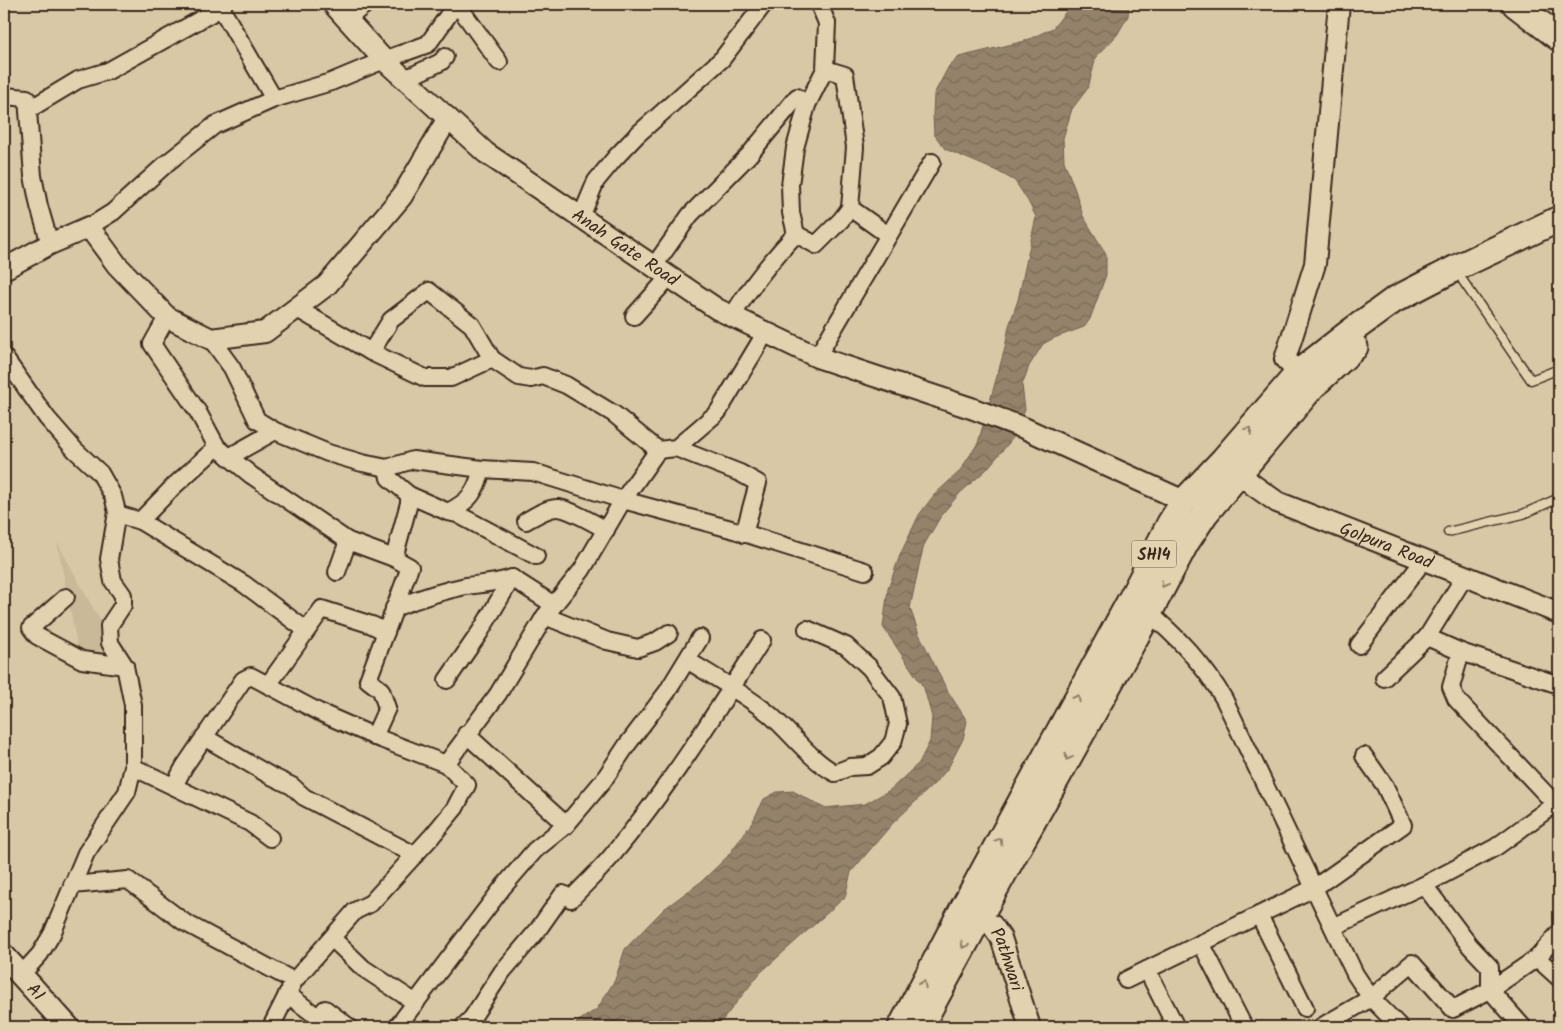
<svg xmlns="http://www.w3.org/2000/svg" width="1563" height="1031" font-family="Kalam,sans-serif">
	<defs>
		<pattern id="water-waves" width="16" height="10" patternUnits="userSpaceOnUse" patternTransform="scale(1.25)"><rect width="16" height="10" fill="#94836b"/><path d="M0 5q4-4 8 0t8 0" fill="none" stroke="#7a6b57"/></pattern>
	</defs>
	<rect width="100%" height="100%" fill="#d9c8a6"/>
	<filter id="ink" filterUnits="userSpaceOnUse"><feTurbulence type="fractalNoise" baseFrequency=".02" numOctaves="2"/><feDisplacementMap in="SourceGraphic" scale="10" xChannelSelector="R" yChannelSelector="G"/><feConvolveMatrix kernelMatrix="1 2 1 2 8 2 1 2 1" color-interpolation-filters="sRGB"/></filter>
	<g filter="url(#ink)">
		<!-- built -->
		<polygon fill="#cab999" points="57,542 125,666 82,671"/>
		<!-- water -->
		<polygon fill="url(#water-waves)" stroke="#705f4c" points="1072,4 1129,4 1128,16 1117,35 1096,57 1088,88 1072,109 1063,138 1064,161 1075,190 1083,216 1106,254 1106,275 1090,319 1084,327 1054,338 1043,344 1029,366 1022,385 1025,410 1013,438 986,470 960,493 942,514 924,545 920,561 910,608 919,634 947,690 967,721 963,739 948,768 938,780 892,824 851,872 845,897 760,973 717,1027 575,1027 577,1022 597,1009 615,980 625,949 664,909 702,881 727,857 752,823 764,799 777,792 793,791 824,808 865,804 890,790 919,763 930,741 932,717 924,688 883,627 888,589 900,555 919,515 934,495 959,472 978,443 1005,348 1009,326 1018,300 1036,217 1028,201 1015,181 997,171 945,149 934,134 933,115 934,94 949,66 959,57 1025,41 1053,28"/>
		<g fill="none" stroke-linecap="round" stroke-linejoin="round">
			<!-- service casing -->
			<g stroke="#3b2a1e" stroke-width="11">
				<g id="service">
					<polyline points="1463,281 1531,380 1559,369"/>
					<polyline points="1448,532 1523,514 1559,498"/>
				</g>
			</g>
			<!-- minor casing -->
			<g stroke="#3b2a1e" stroke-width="20">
				<g id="minor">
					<polyline points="457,4 499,62"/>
					<polyline points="819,4 827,23 825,69 807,105 795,148 790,185 791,213 796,234 816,245 841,220 850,208"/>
					<polyline points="221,8 274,99"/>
					<polyline points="347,19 366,4"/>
					<polyline points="825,69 845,75 855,147 850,208 888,235"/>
					<polyline points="405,79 441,62 445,57"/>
					<polyline points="4,96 27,98 33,176 39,206 50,244"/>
					<polyline points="28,110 78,80 108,71 221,8 224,4"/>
					<polyline points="581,217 596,181 615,158 637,135 722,59 764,4"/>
					<polyline points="89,227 113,212 167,163 215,125 274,99 331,82 384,60 428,44 456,4"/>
					<polyline points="654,266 690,215 749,155 797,97 807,105"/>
					<polyline points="296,308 371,352 425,378 451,378 492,359"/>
					<polyline points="634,316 669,277"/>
					<path d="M732,316C751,286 772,259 796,234"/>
					<polyline points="167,317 152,344 198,412 217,447 251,475 348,541 394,558"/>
					<polyline points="211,339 232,368 257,420 275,431 328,453 362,463 387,468 413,460 482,469 533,472 623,500 731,529 865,571"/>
					<polyline points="371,352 391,320 429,291 472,325 492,359 519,377 531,379 543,376 566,385 614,414 658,450"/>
					<polyline points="4,357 47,418 75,450 100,473 113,496 117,512 109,559 113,581 123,595 123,605 109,626 110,643 125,666 133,705 133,767 127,792 86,853 52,934 40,954 21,975"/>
					<polyline points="817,357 932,162"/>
					<polyline points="676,448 740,473 758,483 744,534"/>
					<polyline points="229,457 275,431"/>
					<polyline points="409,495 448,512 457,514 536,556"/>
					<path d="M448,512C470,501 476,492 482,469"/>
					<polyline points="117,514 140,521 175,485 217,447"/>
					<polyline points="140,521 244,584 306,630"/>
					<path d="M526,521C535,516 548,507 559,508C569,509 596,524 606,530"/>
					<polyline points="337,572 348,541"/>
					<polyline points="1465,576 1427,637 1461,652 1559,685"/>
					<polyline points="66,597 31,628 37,636 82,660 125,666"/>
					<path d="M394,608C417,599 441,591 466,586C481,584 497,583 512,578L554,605"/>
					<path d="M1143,608C1175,634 1203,663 1224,699L1355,974L1371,998L1400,1027"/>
					<polyline points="545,616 607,641 638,648 655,642 669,633"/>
					<polyline points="1359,645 1424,560"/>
					<polyline points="1461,652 1451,687 1456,699 1559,808"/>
					<path d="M687,660C714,677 743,693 768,713C791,732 809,759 835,773L850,767L867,766L881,757L893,742L898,724L892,697L869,667L846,646L807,629"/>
					<polyline points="1384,678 1427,637"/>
					<polyline points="447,680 480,632 512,578"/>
					<polyline points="268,685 322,609 372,625 386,632"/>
					<polyline points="466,734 566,825"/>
					<polyline points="204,737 269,775 292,786 304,797 415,855"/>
					<polyline points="374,737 387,708 381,690 368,680 410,567 394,558 409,503 409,495 389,478 387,468"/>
					<polyline points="446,764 498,694 545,616 582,570 623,500 658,450 676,448 718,412 766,332"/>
					<polyline points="133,767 250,823 270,838"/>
					<polyline points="174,786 184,767 243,680 251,676 319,712 378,738 446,764 467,785 455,808 432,836 371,903 355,911 294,981 271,1027"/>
					<polyline points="72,885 128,880 184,922 294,981"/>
					<polyline points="1424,885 1470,946 1490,967 1490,990 1523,1027"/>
					<polyline points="1259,915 1305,1008"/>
					<polyline points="1333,927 1424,885 1496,847 1555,804"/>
					<polyline points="332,938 363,968 416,1003"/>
					<polyline points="1201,943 1244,1027"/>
					<polyline points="1537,958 1559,978"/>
					<polyline points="1147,970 1176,1027"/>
					<polyline points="1126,980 1314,888 1403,825 1385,786 1364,756"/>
					<polyline points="287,994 319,1018 325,1009 349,1027"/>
					<polyline points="397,1027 503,887 535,850 566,825 603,781 627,745 667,692 700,638"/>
					<path d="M463,1027L472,1018L502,972L537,931L563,894L571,899C584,885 598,872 610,858C667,790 715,714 762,640"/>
					<polyline points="1321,1027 1371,998 1412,963 1453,1009 1490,990 1537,958 1559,933"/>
				</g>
			</g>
			<!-- tertiary casing -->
			<g stroke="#3b2a1e" stroke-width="24">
				<g id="tertiary">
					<path id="s1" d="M333,4L384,60L486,153L717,309L817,357L971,408L1024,428L1184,501"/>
					<polyline points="4,269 50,244 89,227 117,265 167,317 211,339 265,332 327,285 402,196 448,118"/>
					<polyline points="1308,382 1285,359 1315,264 1339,4"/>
					<path id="s2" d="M1229,464L1253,485L1277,502L1559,613"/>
					<path id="s3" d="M967,912L992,925L1001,938L1030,1027"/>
				</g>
			</g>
			<!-- secondary casing -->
			<g stroke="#3b2a1e" stroke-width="26">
				<g id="secondary">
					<path id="s4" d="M4,956L68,1027"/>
				</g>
			</g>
			<!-- primary casing -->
			<g stroke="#3b2a1e" stroke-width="29">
				<g id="primary">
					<polyline points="1515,4 1559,38"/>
					<polyline points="901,1027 962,910 1131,599 1170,523 1184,501 1224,459 1299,372 1350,332 1394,300 1456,268 1559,219"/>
					<polyline points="920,1027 979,918 1149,613 1186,543 1205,514 1313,386 1355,347"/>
				</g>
			</g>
			<!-- service -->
			<use href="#service" stroke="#e3d2af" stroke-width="8"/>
			<!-- minor -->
			<use href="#minor" stroke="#e3d2af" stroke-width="16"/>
			<!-- tertiary -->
			<use href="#tertiary" stroke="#e3d2af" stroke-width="20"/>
			<!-- secondary -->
			<use href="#secondary" stroke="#e3d2af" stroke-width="22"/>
			<!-- primary -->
			<use href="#primary" stroke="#e3d2af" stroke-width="25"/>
		</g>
		<!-- one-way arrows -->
		<defs><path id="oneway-chevron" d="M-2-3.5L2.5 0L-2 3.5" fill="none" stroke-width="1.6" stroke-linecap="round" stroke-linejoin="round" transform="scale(1.25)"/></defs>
		<g stroke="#8f7e66">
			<use href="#oneway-chevron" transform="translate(1249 430) rotate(-49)"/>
			<use href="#oneway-chevron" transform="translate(1164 584) rotate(118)"/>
			<use href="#oneway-chevron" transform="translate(1077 698) rotate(-62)"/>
			<use href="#oneway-chevron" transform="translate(1068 757) rotate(119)"/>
			<use href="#oneway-chevron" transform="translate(999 841) rotate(-62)"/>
			<use href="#oneway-chevron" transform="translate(964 945) rotate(118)"/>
			<use href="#oneway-chevron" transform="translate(923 984) rotate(-62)"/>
		</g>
	</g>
	<g text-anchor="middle" stroke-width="4" stroke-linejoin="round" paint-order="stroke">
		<!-- shield labels -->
		<rect fill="#e3d2af" stroke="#6d5c4a" stroke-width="1" x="1131.5" y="540.5" width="45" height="27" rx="4"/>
		<g font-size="16" font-weight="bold" fill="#3b2a1e">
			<text x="1154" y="560">SH14</text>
		</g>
		<!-- street labels -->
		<g font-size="18" fill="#3b2a1e" stroke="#e3d2af">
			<text dy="6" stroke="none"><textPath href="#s1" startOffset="382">Anah Gate Road</textPath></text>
			<text dy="6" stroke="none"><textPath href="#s2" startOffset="179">Golpura Road</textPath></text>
			<text dy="6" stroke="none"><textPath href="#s3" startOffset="66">Pathwari</textPath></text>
			<text dy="6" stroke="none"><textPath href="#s4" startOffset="48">A1</textPath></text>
		</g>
	</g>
	<!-- margin -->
	<rect width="1563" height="1031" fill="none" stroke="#e3d2af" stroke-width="20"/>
	<rect x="10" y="10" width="1543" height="1011" fill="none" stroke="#3b2a1e" stroke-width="2" filter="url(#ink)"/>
</svg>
